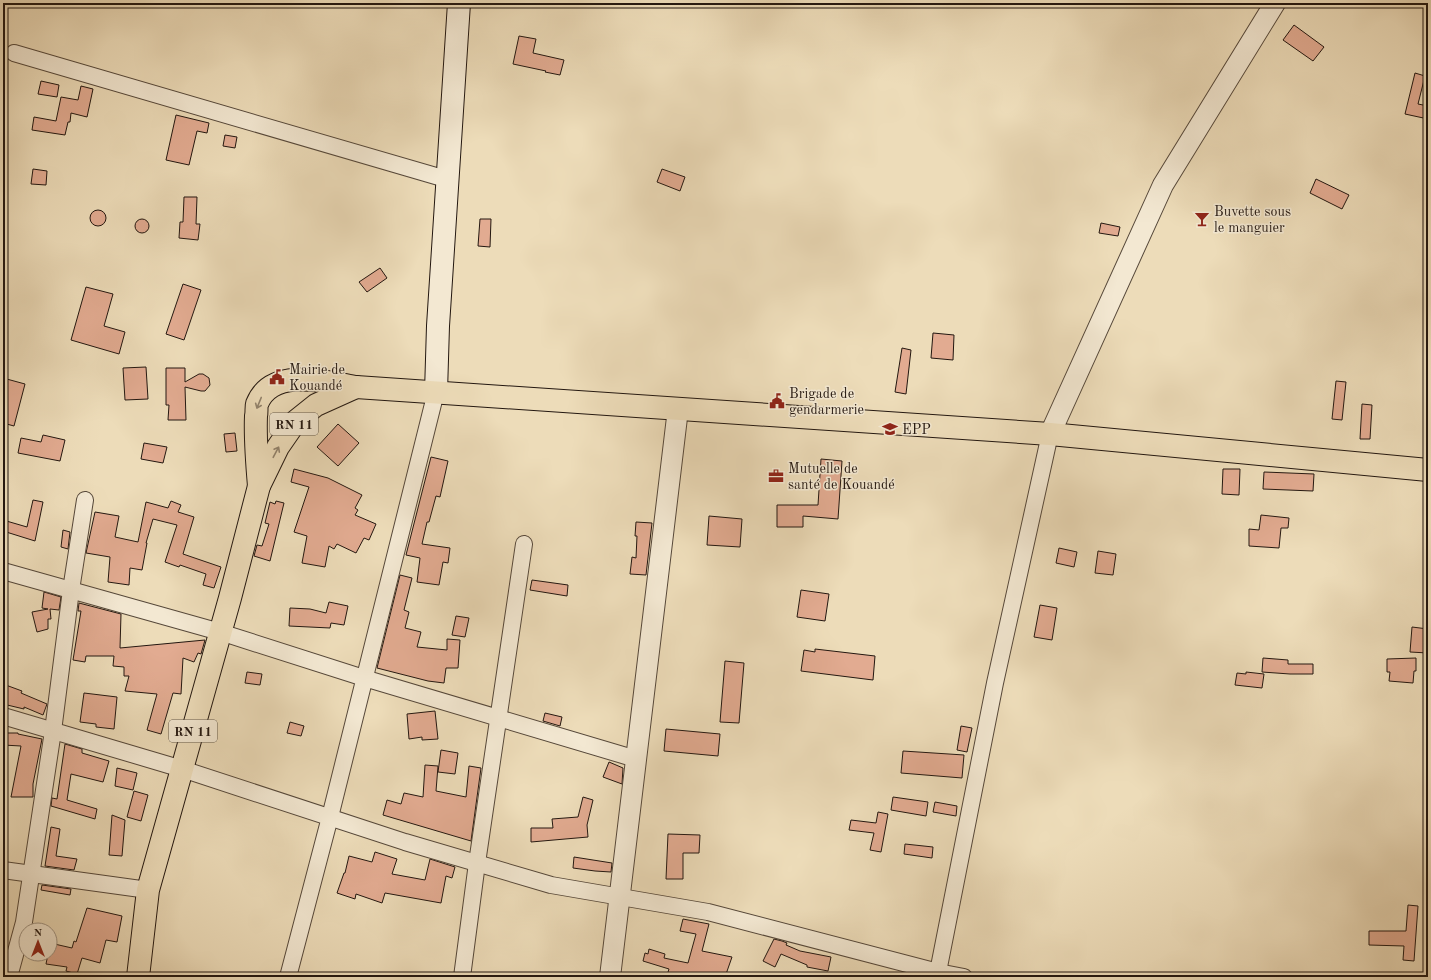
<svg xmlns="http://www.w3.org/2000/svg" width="1431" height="980" font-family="'Old Standard TT',serif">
	<rect width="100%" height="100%" fill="#eddcb9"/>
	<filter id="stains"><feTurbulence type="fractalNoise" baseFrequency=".005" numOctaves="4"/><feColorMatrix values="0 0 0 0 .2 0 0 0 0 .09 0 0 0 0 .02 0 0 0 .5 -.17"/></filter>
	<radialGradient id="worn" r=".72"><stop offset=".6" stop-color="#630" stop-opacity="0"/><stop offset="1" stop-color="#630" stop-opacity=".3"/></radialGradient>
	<!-- building -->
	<g fill="#e2ab91" stroke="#231710">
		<polygon points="1294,25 1324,47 1313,61 1283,40"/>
		<polygon points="519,36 536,39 533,53 564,60 560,75 545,72 546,71 513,64"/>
		<polygon points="1415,73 1425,76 1418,104 1428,106 1428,119 1405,114"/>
		<polygon points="41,81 59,85 57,97 38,94"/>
		<polygon points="81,86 93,89 87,117 71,113 70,122 68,122 65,135 32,130 34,117 56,121 61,97 78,100"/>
		<polygon points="176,115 209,123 207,133 197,131 189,165 166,160"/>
		<polygon points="225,135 237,137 235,148 223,146"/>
		<polygon points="33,169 47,171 46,185 31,184"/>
		<polygon points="662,169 685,177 680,191 657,182"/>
		<polygon points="1316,179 1349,195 1342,209 1310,193"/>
		<polygon points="184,197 197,197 196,224 200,224 198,240 179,238 180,222 183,222"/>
		<circle cx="98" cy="218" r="8"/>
		<circle cx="142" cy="226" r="7"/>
		<polygon points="480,219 491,219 490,247 478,246"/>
		<polygon points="1101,223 1120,227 1118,236 1099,233"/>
		<polygon points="380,268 387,278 367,292 359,282"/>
		<polygon points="183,284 201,290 184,340 166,334"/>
		<polygon points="86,287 113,294 104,326 125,332 119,354 71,340"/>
		<polygon points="933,333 954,335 953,360 931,358"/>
		<polygon points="902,348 911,350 906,394 895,392"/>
		<polygon points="146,367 148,399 125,400 123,368"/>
		<polygon points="166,368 185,368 185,382 199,374 203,374 209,378 210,385 205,391 201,391 185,387 186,420 168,420 169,405 166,405"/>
		<polygon points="3,378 25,384 14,426 3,423"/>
		<polygon points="1336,381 1346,382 1342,420 1332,419"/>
		<polygon points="1362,404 1372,405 1370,439 1360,439"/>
		<polygon points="338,424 359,443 338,466 317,447"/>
		<polygon points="235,433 237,451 226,452 224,434"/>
		<polygon points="43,435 65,440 60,461 18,453 21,438 41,442"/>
		<polygon points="144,443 167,447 163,463 141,459"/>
		<polygon points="431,457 448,461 440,497 436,496 429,522 427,522 422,544 450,548 448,563 443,562 439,585 417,582 420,558 406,555"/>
		<polygon points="821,459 842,461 838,519 803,516 803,527 777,527 777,505 818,505"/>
		<polygon points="294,469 328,478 362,495 355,508 358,510 355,515 376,524 369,540 364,538 356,553 337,544 334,549 329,546 325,567 302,563 307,536 294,532 309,487 291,482"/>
		<polygon points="1223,469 1240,469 1239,495 1222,494"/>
		<polygon points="1264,472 1314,474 1313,491 1263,489"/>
		<polygon points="33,500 43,502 35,541 3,531 3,520 27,527"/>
		<polygon points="171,501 181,505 178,512 194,517 183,554 221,567 214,588 203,585 206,574 180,565 179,567 165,562 177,525 153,519 146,543 147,543 142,570 130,568 129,585 108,582 110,557 86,553 95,512 119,516 115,537 138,542 146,502 168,508"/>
		<polygon points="276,501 284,503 270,561 254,556 257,545 262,546 269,524 265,523 270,502 275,504"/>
		<polygon points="1261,515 1289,518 1288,528 1281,528 1279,548 1249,546 1249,529 1259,530"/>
		<polygon points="709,516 742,519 740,547 707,545"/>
		<polygon points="636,522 652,523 646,575 630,574 632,557 636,558 637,536 635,536"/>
		<polygon points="63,530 70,532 68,549 61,547"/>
		<polygon points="1059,548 1077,552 1074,567 1056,563"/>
		<polygon points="1098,551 1116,554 1113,575 1095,573"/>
		<polygon points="400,575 412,578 404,610 409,612 405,628 421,632 417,647 447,650 447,639 460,640 458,668 446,668 444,683 428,681 377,668"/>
		<polygon points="532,580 568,585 567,596 530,590"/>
		<polygon points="801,590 829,594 825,621 797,617"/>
		<polygon points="44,592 61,597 59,610 50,609 51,619 48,619 48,629 37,632 32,612 48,609 42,608"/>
		<polygon points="329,602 348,606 344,625 331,623 330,628 289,626 290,608 310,609 326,613"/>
		<polygon points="79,603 121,614 120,648 205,640 201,654 198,653 194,662 183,658 181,694 173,693 161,734 147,730 157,694 125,691 129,676 124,676 124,667 113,666 114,656 86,656 85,662 73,660 81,611 78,611"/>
		<polygon points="1040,605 1057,608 1052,640 1034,637"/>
		<polygon points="456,616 469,618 465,637 452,635"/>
		<polygon points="1412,627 1428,629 1428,653 1410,652"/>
		<polygon points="815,649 875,656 873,680 801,671 804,650 815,652"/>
		<polygon points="1263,658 1288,660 1288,664 1313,664 1313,674 1290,674 1262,672"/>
		<polygon points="1416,658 1416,671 1414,671 1413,683 1389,681 1390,672 1387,672 1387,659"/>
		<polygon points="725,661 744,663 739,723 720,722"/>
		<polygon points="247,672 262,674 260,685 245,683"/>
		<polygon points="1246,672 1264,674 1262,688 1235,685 1237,673 1246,674"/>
		<polygon points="3,684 22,691 21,693 47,704 43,715 24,707 24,709 3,704"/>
		<polygon points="84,693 117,697 114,729 96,727 96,724 80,722"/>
		<polygon points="435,711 438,739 422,740 422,737 409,739 407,714"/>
		<polygon points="545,713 562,717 560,726 543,721"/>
		<polygon points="290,722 304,726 301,736 287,733"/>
		<polygon points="961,726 972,728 967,752 957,750"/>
		<polygon points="666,729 720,734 718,756 664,751"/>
		<polygon points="3,733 18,733 18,734 42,739 33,784 33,797 11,797 21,746 3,745"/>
		<polygon points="65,744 82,749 82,753 109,761 103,782 71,774 67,800 97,809 95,819 51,806 52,798 57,799"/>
		<polygon points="441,750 458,753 455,774 438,772"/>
		<polygon points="903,751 964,755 962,778 901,773"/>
		<polygon points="609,762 623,768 622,784 603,777"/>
		<polygon points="425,765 438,766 436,791 466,797 469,766 481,768 471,841 383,815 387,800 401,804 404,793 423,797"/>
		<polygon points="117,768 137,773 133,790 115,786"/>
		<polygon points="134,791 148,795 141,821 127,817"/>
		<polygon points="583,797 593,800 587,825 588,837 531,842 531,828 553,828 552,819 578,817"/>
		<polygon points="893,797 928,802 926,816 891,810"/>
		<polygon points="935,802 957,806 956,816 933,812"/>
		<polygon points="878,812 888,814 881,852 870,850 874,833 849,830 851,820 876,823"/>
		<polygon points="112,815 125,820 122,856 109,855"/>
		<polygon points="51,827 60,829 56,856 77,859 74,870 45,866"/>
		<polygon points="668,834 700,835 699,853 683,853 683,879 666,879"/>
		<polygon points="905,844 933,847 932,858 904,854"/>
		<polygon points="375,852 397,859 392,874 425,880 430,859 455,867 452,878 446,876 441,903 385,893 382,903 356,894 355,899 337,893 344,873 345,873 349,856 372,862"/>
		<polygon points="574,857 612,863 611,872 595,871 573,868"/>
		<polygon points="42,885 71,889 70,895 41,890"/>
		<polygon points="1408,905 1418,906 1414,961 1403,960 1404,946 1369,945 1369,931 1406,931"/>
		<polygon points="87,908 122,916 117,942 106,940 100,963 82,958 77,974 66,971 67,967 46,964 48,954 50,954 50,943 72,948 74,941 76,942"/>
		<polygon points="683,919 709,924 702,951 732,957 725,977 677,977 667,975 669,969 643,961 645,953 648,954 649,949 665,954 664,958 688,963 696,934 680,931"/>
		<polygon points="774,939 782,941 787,943 786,945 800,951 831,957 828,971 807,967 807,965 781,954 775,967 763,961"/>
	</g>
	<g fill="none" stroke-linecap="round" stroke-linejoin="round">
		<!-- minor casing -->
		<g stroke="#56483a" stroke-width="18">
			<g id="minor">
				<polyline points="14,53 446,179"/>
				<polyline points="3,571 220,632 364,678 636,759"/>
				<polyline points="3,716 182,769 405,842 551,885 708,912 938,972 964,977"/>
				<polyline points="3,870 148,890"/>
				<polyline points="9,977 24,922 53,731 71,590 85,500"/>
				<polyline points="288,977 330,817 436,392"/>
				<polyline points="462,977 477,863 524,544"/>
				<polyline points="937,977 995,683 1050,434"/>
			</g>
		</g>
		<!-- tertiary casing -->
		<g stroke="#56483a" stroke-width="22">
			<g id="tertiary">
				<polyline points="1050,434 1163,185 1275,3"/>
				<polyline points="610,977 678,409"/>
			</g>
		</g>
		<!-- secondary casing -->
		<g stroke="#231710" stroke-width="24">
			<polyline id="secondary" points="436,392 438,326 459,3"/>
		</g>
		<!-- primary casing -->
		<g stroke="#231710" stroke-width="24">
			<g id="primary">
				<path d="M259,486C257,463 255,439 256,416C257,412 256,407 257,404C272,366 327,382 356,387L1050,434L1428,470"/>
				<polyline points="138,977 148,890 230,598 259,486 278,447 296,421 316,405 356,387"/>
			</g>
		</g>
		<!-- minor -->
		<use href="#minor" stroke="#f3e8d2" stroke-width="16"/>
		<!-- tertiary -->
		<use href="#tertiary" stroke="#f3e8d2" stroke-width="20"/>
		<!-- secondary -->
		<use href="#secondary" stroke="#f3e8d2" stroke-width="22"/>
		<!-- primary -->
		<use href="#primary" stroke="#eddcb9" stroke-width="22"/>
	</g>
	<!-- one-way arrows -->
	<defs><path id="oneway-shaft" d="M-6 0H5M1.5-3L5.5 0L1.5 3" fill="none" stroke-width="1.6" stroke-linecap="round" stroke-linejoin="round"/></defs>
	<g stroke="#92836d">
		<use href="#oneway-shaft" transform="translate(259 403) rotate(112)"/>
		<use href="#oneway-shaft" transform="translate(276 452) rotate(-62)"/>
	</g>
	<!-- icons -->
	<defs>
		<g id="bar-bare" transform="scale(1.2)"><path d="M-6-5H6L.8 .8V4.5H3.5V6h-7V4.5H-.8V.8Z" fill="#8f2418" stroke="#f3e8d2" stroke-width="2.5" paint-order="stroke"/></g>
		<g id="civic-bare" transform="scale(1.2)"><path d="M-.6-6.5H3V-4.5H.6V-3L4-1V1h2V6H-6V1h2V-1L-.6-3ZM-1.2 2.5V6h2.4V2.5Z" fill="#8f2418" stroke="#f3e8d2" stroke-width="2.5" paint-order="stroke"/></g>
		<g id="school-bare" transform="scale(1.2)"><path d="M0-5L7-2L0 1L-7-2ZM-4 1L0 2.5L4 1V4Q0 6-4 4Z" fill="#8f2418" stroke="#f3e8d2" stroke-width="2.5" paint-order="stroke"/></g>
		<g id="office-bare" transform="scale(1.2)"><path d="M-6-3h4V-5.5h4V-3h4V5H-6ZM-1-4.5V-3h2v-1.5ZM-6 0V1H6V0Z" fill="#8f2418" stroke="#f3e8d2" stroke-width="2.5" paint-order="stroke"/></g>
	</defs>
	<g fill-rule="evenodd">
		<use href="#bar-bare" x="1202" y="219"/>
		<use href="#civic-bare" x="277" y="377"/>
		<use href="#civic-bare" x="777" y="401"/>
		<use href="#school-bare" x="890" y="429"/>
		<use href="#office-bare" x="776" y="476"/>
	</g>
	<g text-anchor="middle" stroke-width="3" stroke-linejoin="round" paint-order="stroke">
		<!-- shield labels -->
		<g fill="#f3e8d2" stroke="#61564a" stroke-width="1">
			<rect x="270" y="413" width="48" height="22" rx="3"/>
			<rect x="169" y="720" width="48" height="22" rx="3"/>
		</g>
		<g font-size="13" font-weight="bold" fill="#231710">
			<text x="294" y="429">RN 11</text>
			<text x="193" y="736">RN 11</text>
		</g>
		<!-- poi labels -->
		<g font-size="14" fill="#231710" stroke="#f3e8d2" text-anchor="start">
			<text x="1214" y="216">Buvette sous<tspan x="1214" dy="16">le manguier</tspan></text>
			<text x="289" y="374">Mairie de<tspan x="289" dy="16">Kouandé</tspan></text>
			<text x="789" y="398">Brigade de<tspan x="789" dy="16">gendarmerie</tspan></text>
			<text x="902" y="434">EPP</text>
			<text x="788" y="473">Mutuelle de<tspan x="788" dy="16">santé de Kouandé</tspan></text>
		</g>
	</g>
	<!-- margin -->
	<rect width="1431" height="980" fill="none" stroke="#eddcb9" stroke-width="16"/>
	<rect x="4" y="4" width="1423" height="972" fill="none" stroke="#231710" stroke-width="2"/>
	<rect x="8" y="8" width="1415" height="964" fill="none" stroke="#231710"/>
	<!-- north arrow -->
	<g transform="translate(38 942)"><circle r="19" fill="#f3e8d2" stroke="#a09484"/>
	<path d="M0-3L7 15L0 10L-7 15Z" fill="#8f2418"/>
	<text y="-6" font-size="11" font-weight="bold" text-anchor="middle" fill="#231710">N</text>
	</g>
	<rect width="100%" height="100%" filter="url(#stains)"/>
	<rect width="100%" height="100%" fill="url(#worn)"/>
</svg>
